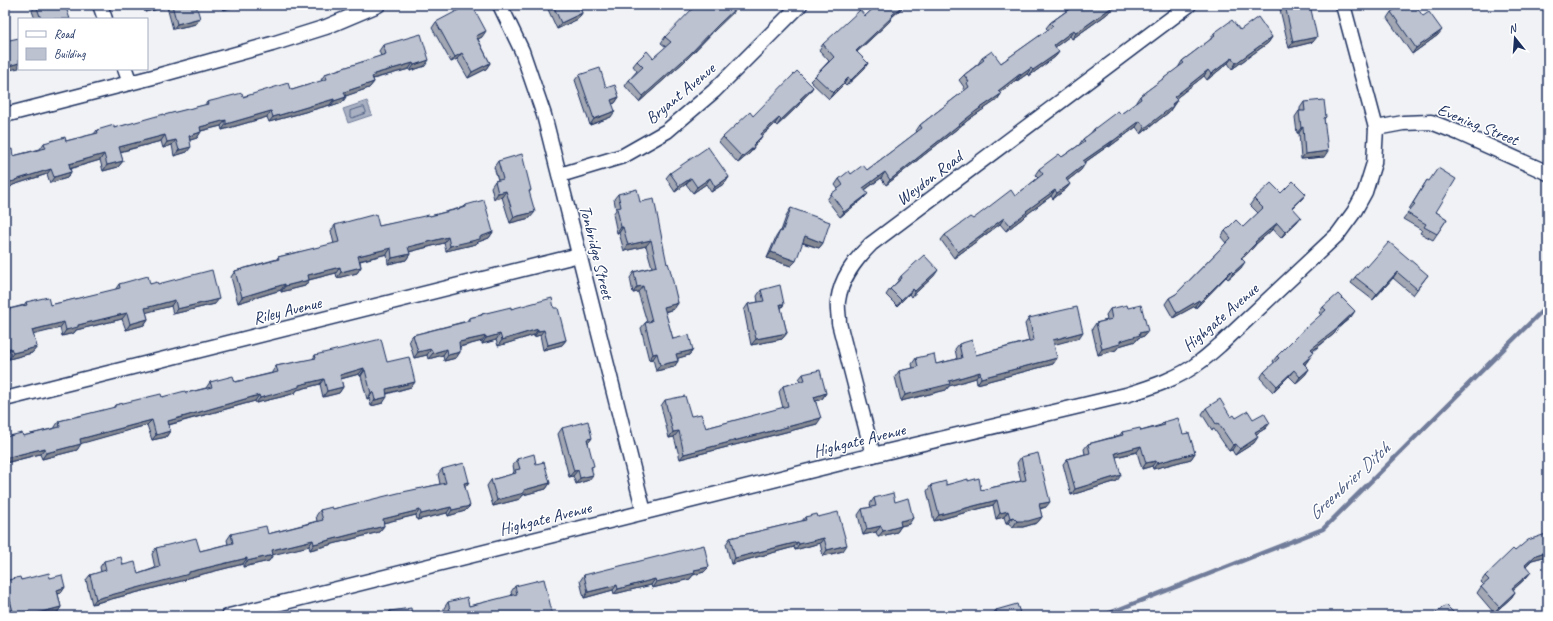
<svg xmlns="http://www.w3.org/2000/svg" width="1553" height="621" font-family="Caveat,sans-serif">
	<rect width="100%" height="100%" fill="#f1f2f5"/>
	<filter id="ink" filterUnits="userSpaceOnUse"><feTurbulence type="fractalNoise" baseFrequency=".025" numOctaves="2"/><feDisplacementMap in="SourceGraphic" scale="8" xChannelSelector="R" yChannelSelector="G"/><feConvolveMatrix kernelMatrix="1 2 1 2 8 2 1 2 1" color-interpolation-filters="sRGB"/></filter>
	<g filter="url(#ink)">
		<!-- water -->
		<polygon fill="#a8b0c2" stroke="#707c9a" points="367,101 372,115 348,123 343,109"/>
		<g fill="none" stroke-linecap="round" stroke-linejoin="round">
			<!-- shore -->
			<polygon stroke="#536386" stroke-width="1" points="364,107 366,111 366,113 352,118 350,117 350,111"/>
			<!-- stream -->
			<polyline stroke="#707c9a" stroke-width="4.5" points="1102,616 1323,529 1548,305"/>
			<!-- street casing -->
			<g stroke="#1b2f5e" stroke-width="17">
				<g id="street">
					<polyline points="100,5 105,19"/>
					<polyline points="500,5 522,51 544,115 644,512"/>
					<polyline points="125,69 130,83"/>
					<polyline points="5,115 153,77 272,44 326,27 378,5"/>
					<polyline points="1376,128 1403,123 1431,122 1459,133 1548,173"/>
					<polyline points="560,175 623,156 667,131 714,91 800,5"/>
					<polyline points="5,399 579,255"/>
					<path d="M873,455L839,323C839,316 837,308 838,301C841,278 855,260 871,244L1189,5"/>
					<path d="M229,616L873,455L1126,395C1152,387 1180,378 1201,361C1208,356 1214,350 1220,345L1338,234L1354,212L1365,192L1374,163L1376,128L1343,5"/>
				</g>
			</g>
			<!-- street -->
			<use href="#street" stroke="#fff" stroke-width="14"/>
		</g>
		<!-- wall -->
		<g fill="#a2a7b3" stroke="#1b2f5e">
			<polygon points="36,5 70,19 35,19 32,11"/>
			<polygon points="143,5 196,5 196,24 173,29 167,7 145,12"/>
			<polygon points="222,5 247,5 237,8 237,6 223,10"/>
			<polygon points="546,5 579,5 582,13 578,19 557,29"/>
			<polygon points="877,5 905,5 892,17 889,22 857,52 868,63 864,69 846,86 844,84 829,99 810,81 815,76 829,61 819,50 823,44 865,16"/>
			<polygon points="1066,5 1118,5 1103,17 1072,39 1070,36 1055,47 1059,52 1055,57 1029,76 1027,74 1017,81 1016,80 999,92 1001,94 997,100 972,117 886,185 881,178 865,190 863,199 840,217 827,200 831,194 838,189 835,185 839,179 851,174 867,170 917,132 916,131 920,125 964,91 963,89 964,87 959,80 964,75 978,64 982,58 1001,63 1048,30 1046,28 1050,23 1069,9"/>
			<polygon points="1279,5 1310,5 1313,42 1289,48"/>
			<polygon points="1391,12 1423,16 1438,35 1412,54 1387,18"/>
			<polygon points="436,22 482,37 478,39 490,63 486,69 468,78 457,59 451,62 432,28"/>
			<polygon points="1240,30 1272,37 1268,43 1232,69 1228,63 1207,80 1204,76 1175,99 1177,100 1169,112 1141,134 1136,127 1109,147 1108,146 1084,163 1081,170 1067,181 1070,184 1066,189 1053,199 1051,196 1026,215 1023,218 1006,231 1000,224 954,258 941,240 945,235 1015,196 1038,178 1035,175 1039,169 1062,157 1079,145 1083,139 1090,134 1094,129 1121,114 1136,103 1136,102 1140,96 1178,68 1182,61 1210,40 1214,33"/>
			<polygon points="714,31 686,60 639,102 625,86 629,80 637,71 633,66 637,61 653,58 666,47 661,43 665,37"/>
			<polygon points="383,45 425,66 410,71 409,69 373,79 374,82 369,88 345,96 342,103 330,107 330,105 269,122 267,117 222,130 221,126 201,131 197,138 190,140 187,152 174,156 172,145 163,148 161,141 120,152 123,161 118,167 103,171 100,160 70,169 71,172 67,178 50,183 47,174 13,185 11,187 13,156 40,149 44,143 66,141 94,134 97,130 114,128 205,105 207,102 290,89 292,90 322,81 321,80 325,74 381,56 379,51"/>
			<polygon points="579,75 619,97 615,103 612,104 611,117 590,125 575,80"/>
			<polygon points="813,87 809,93 802,100 798,106 777,126 775,124 762,136 758,142 753,146 754,147 750,153 738,163 719,142 723,137 753,116"/>
			<polygon points="1304,102 1326,117 1324,119 1324,157 1301,159 1299,133 1297,133 1295,117 1299,111 1300,111 1300,108"/>
			<polygon points="498,161 531,190 529,193 530,218 510,223 502,197 494,199 491,187 495,181 498,180 494,167"/>
			<polygon points="670,173 729,177 725,183 711,192 706,184 693,193 686,184 675,192 666,178"/>
			<polygon points="1427,180 1436,212 1447,219 1433,240 1420,233 1422,230 1403,219 1410,210 1409,209"/>
			<polygon points="1281,193 1302,199 1293,208 1297,222 1281,238 1273,229 1256,244 1252,249 1242,259 1241,268 1228,279 1226,277 1196,308 1195,306 1173,318 1165,304 1169,298 1176,294 1226,243 1221,237 1225,231 1243,227 1258,213 1250,205 1254,199"/>
			<polygon points="618,194 640,202 667,264 678,303 674,309 665,312 673,339 693,350 689,355 678,358 678,361 674,367 656,371 653,359 649,360 641,328 645,323 647,322 638,292 633,293 630,278 634,272 652,267 646,246 624,251 619,233 617,233 613,214 616,210 614,199"/>
			<polygon points="466,205 493,232 489,238 478,242 476,244 446,251 444,243 409,252 410,254 406,260 388,264 387,254 360,261 361,267 357,273 337,278 336,273 309,280 305,286 281,292 281,290 238,303 231,277 235,271 277,259 278,257 334,244 331,231 335,225 379,226 430,216 464,207"/>
			<polygon points="791,208 823,243 819,248 802,243 791,266 767,258 776,237 780,231 781,231 787,214"/>
			<polygon points="1367,267 1428,275 1413,295 1393,278 1373,300 1351,283 1355,277"/>
			<polygon points="901,276 934,276 911,297 909,294 897,306 886,295 890,289 897,282"/>
			<polygon points="119,284 158,284 215,304 173,314 171,306 146,312 148,319 144,325 126,330 122,319 76,330 74,333 62,336 60,328 33,334 37,347 32,353 9,359 7,354 5,354 5,310 24,305 26,302 50,305 115,290"/>
			<polygon points="761,290 784,304 781,309 787,333 782,339 751,345 744,310 748,304 758,302 757,296"/>
			<polygon points="1548,295 1548,304 1546,298"/>
			<polygon points="1323,307 1351,317 1337,329 1334,334 1313,351 1314,352 1306,363 1305,365 1309,369 1305,375 1296,383 1289,376 1273,392 1260,378 1264,372 1274,363 1273,361 1277,356 1321,315 1319,313"/>
			<polygon points="554,308 566,340 562,345 543,350 540,335 534,337 534,335 498,346 496,340 482,344 482,341 460,347 460,352 456,358 444,361 443,355 428,359 427,355 414,358 409,340 413,335 467,321 469,318 481,315 482,314 511,309"/>
			<polygon points="1128,308 1148,331 1144,336 1138,338 1136,341 1119,346 1116,350 1098,355 1092,329 1096,323 1107,320 1106,315 1110,309"/>
			<polygon points="1029,318 1079,338 1054,344 1057,358 1053,364 977,384 976,378 949,386 946,390 901,401 895,377 899,371 913,368 912,364 916,358 936,364 957,359 955,349 959,344 976,355 1029,341 1025,324"/>
			<polygon points="315,355 387,362 415,382 411,387 387,394 383,403 371,406 369,398 367,399 361,376 360,376 359,374 341,379 343,387 339,393 323,397 320,384 297,390 295,393 285,396 256,403 255,401 169,425 170,431 166,437 152,440 147,425 81,443 77,450 42,459 40,454 6,463 5,467 5,437 23,436 55,428 55,427 59,421 113,408 115,405 186,393 206,388 210,382 235,382 272,373 272,372 276,366 313,359"/>
			<polygon points="803,374 826,393 822,399 816,401 817,424 680,459 674,437 669,438 661,406 665,400 691,416 706,428 783,408 779,392 783,386 800,382 799,379"/>
			<polygon points="1206,408 1231,417 1236,418 1253,419 1266,428 1256,434 1254,443 1235,455 1232,450 1229,451 1214,429 1212,430 1202,414"/>
			<polygon points="1164,422 1183,434 1195,453 1191,459 1153,469 1152,466 1142,469 1137,452 1116,457 1117,481 1071,495 1063,464 1067,459 1085,454 1084,449 1088,444 1120,435 1122,432 1141,431 1161,425"/>
			<polygon points="562,428 592,438 588,443 592,469 589,480 576,484 573,476 569,477 558,434"/>
			<polygon points="1021,457 1046,507 1040,509 1042,517 1037,523 1023,527 1013,527 1008,523 1006,523 1004,517 996,519 993,505 934,521 927,491 931,485 946,485 968,481 981,490 1021,481 1017,463"/>
			<polygon points="517,459 536,464 550,483 546,489 523,495 520,499 493,506 487,486 491,480 513,474 514,471 513,465"/>
			<polygon points="442,469 469,482 465,487 465,511 448,516 447,513 417,520 416,515 383,523 384,526 379,532 310,550 309,546 273,554 269,561 243,567 243,564 187,578 185,580 92,604 86,580 90,575 101,572 100,567 104,561 123,565 138,574 155,568 152,554 156,548 200,551 228,544 227,540 231,534 268,534 317,521 316,516 320,510 333,509 440,484 438,474"/>
			<polygon points="874,498 895,502 909,524 901,526 897,532 878,537 876,532 863,535 858,515 862,509 871,507 870,504"/>
			<polygon points="805,517 818,517 843,551 823,556 820,543 795,550 794,547 731,564 726,544 730,538 802,521"/>
			<polygon points="1548,541 1548,554 1547,556 1532,560 1526,566 1527,577 1513,590 1515,592 1511,598 1494,613 1477,593 1481,587 1484,585 1481,582 1485,576 1515,551"/>
			<polygon points="704,572 693,575 690,579 652,588 651,585 614,594 613,590 584,598 580,581 584,575"/>
			<polygon points="50,578 65,587 61,593 58,594 61,607 57,613 46,616 9,616 5,602 5,581"/>
			<polygon points="515,586 553,616 419,616 444,611 444,608 448,602 469,606 512,596 511,592"/>
			<polygon points="996,610 1021,616 991,616"/>
			<polygon points="390,611 412,616 387,616"/>
		</g>
		<!-- shaded-wall -->
		<g fill="#848892" stroke="#1b2f5e">
			<polygon points="155,5 168,5 167,7 145,12 149,6"/>
			<polygon points="227,5 237,5 237,6 223,10"/>
			<polygon points="239,5 247,5 237,8"/>
			<polygon points="739,5 741,5 714,31 686,60 639,102 643,96"/>
			<polygon points="903,5 905,5 892,17 889,22 852,56 856,51 892,15"/>
			<polygon points="1115,5 1118,5 1103,17 1072,39 1076,33"/>
			<polygon points="582,13 578,19 557,29 561,23"/>
			<polygon points="200,18 196,24 173,29 177,24"/>
			<polygon points="1074,30 1070,36 1050,51 1054,45"/>
			<polygon points="1442,30 1438,35 1412,54 1416,48"/>
			<polygon points="486,31 482,37 472,42 476,36"/>
			<polygon points="1272,37 1268,43 1232,69 1236,63"/>
			<polygon points="1317,37 1313,42 1289,48 1293,42"/>
			<polygon points="1059,52 1055,57 1029,76 1033,70"/>
			<polygon points="462,53 457,59 451,62 455,57"/>
			<polygon points="1232,58 1228,63 1207,80 1211,74"/>
			<polygon points="429,60 425,66 410,71 414,65"/>
			<polygon points="19,63 19,68 5,71 5,67"/>
			<polygon points="413,63 409,69 372,79 368,83 374,74"/>
			<polygon points="490,63 486,69 468,78 472,72"/>
			<polygon points="868,63 864,69 846,86 851,80"/>
			<polygon points="1031,68 1027,74 1017,81 1021,75"/>
			<polygon points="1208,70 1204,76 1170,103 1174,97"/>
			<polygon points="1020,74 1016,80 994,97 998,91"/>
			<polygon points="848,78 844,84 829,99 833,93"/>
			<polygon points="374,82 369,88 340,98 344,92"/>
			<polygon points="813,87 809,93 796,105 800,99"/>
			<polygon points="1001,94 997,100 972,117 886,185 890,180 976,111"/>
			<polygon points="346,97 342,103 330,107 334,101"/>
			<polygon points="619,97 615,103 607,106 611,100"/>
			<polygon points="334,99 330,105 269,122 273,117"/>
			<polygon points="802,100 798,106 777,126 781,120"/>
			<polygon points="1177,100 1169,112 1141,134 1145,128"/>
			<polygon points="271,111 267,117 222,130 226,124"/>
			<polygon points="615,111 611,117 590,125 594,119"/>
			<polygon points="779,118 775,124 757,140 761,134"/>
			<polygon points="226,120 221,126 196,132 200,127"/>
			<polygon points="1140,121 1136,127 1109,147 1113,141"/>
			<polygon points="1303,127 1299,133 1297,133 1301,128"/>
			<polygon points="201,132 197,138 184,142 189,136"/>
			<polygon points="165,135 161,141 115,153 119,147"/>
			<polygon points="762,136 758,142 748,151 753,145"/>
			<polygon points="176,140 172,145 163,148 167,142"/>
			<polygon points="1112,141 1108,146 1078,167 1083,161"/>
			<polygon points="191,147 187,152 174,156 179,150"/>
			<polygon points="754,147 750,153 738,163 742,157"/>
			<polygon points="1328,151 1324,157 1301,159 1305,154"/>
			<polygon points="104,154 100,160 65,170 69,164"/>
			<polygon points="123,161 118,167 103,171 107,165"/>
			<polygon points="1085,164 1081,170 1062,185 1066,179"/>
			<polygon points="51,169 47,174 13,185 11,187 5,188 5,183"/>
			<polygon points="71,172 67,178 50,183 54,177"/>
			<polygon points="885,172 881,178 859,194 863,188"/>
			<polygon points="729,177 725,183 711,192 715,187"/>
			<polygon points="691,178 686,184 675,192 679,186"/>
			<polygon points="710,178 706,184 693,193 697,187"/>
			<polygon points="1070,184 1066,189 1053,199 1057,193"/>
			<polygon points="1055,190 1051,196 1026,215 1023,218 1006,231 1010,225 1026,211"/>
			<polygon points="506,191 502,197 494,199 498,193"/>
			<polygon points="868,194 863,199 840,217 844,212"/>
			<polygon points="1306,194 1302,199 1288,213 1292,207"/>
			<polygon points="535,212 530,218 510,223 514,217"/>
			<polygon points="1301,217 1297,222 1281,238 1285,232"/>
			<polygon points="1004,218 1000,224 954,258 958,252"/>
			<polygon points="1277,223 1273,229 1256,244 1252,249 1237,264 1241,258 1255,242"/>
			<polygon points="621,227 623,227 619,233 617,233"/>
			<polygon points="493,232 489,238 478,242 476,244 446,251 450,246"/>
			<polygon points="805,236 823,243 819,248 801,242"/>
			<polygon points="448,237 444,243 404,253 408,247"/>
			<polygon points="651,240 646,246 624,251 628,245"/>
			<polygon points="391,248 387,254 354,262 358,256"/>
			<polygon points="771,252 796,261 791,266 767,258"/>
			<polygon points="410,254 406,260 388,264 392,258"/>
			<polygon points="1245,262 1241,268 1228,279 1233,273"/>
			<polygon points="340,267 336,273 304,281 308,275"/>
			<polygon points="361,267 357,273 337,278 341,272"/>
			<polygon points="938,270 934,276 911,297 915,291"/>
			<polygon points="1231,271 1226,277 1196,308 1200,302"/>
			<polygon points="1397,272 1393,278 1373,300 1377,294"/>
			<polygon points="309,280 305,286 281,292 285,286"/>
			<polygon points="285,284 281,290 238,303 242,297"/>
			<polygon points="643,286 638,292 633,293 637,287"/>
			<polygon points="913,289 909,294 897,306 901,300"/>
			<polygon points="219,299 215,304 173,314 177,309"/>
			<polygon points="175,300 171,306 141,314 145,308"/>
			<polygon points="1199,300 1195,306 1173,318 1177,313"/>
			<polygon points="678,303 674,309 660,313 664,307"/>
			<polygon points="780,304 784,304 780,309"/>
			<polygon points="1355,311 1351,317 1337,329 1334,334 1307,355 1311,349 1338,327"/>
			<polygon points="127,313 122,319 76,330 74,333 62,336 66,330 78,325"/>
			<polygon points="148,319 144,325 126,330 130,324"/>
			<polygon points="64,322 60,328 28,336 32,330"/>
			<polygon points="538,329 534,335 498,346 502,340"/>
			<polygon points="544,330 540,335 534,337 538,331"/>
			<polygon points="1148,331 1144,336 1138,338 1136,341 1119,346 1116,350 1098,355 1102,349 1139,333"/>
			<polygon points="1083,332 1079,338 1049,346 1053,340"/>
			<polygon points="787,333 782,339 751,345 756,339"/>
			<polygon points="500,334 496,340 482,344 486,338"/>
			<polygon points="486,336 482,341 455,348 459,342"/>
			<polygon points="566,340 562,345 543,350 548,345"/>
			<polygon points="37,347 32,353 9,359 13,353"/>
			<polygon points="11,348 7,354 5,354 5,349"/>
			<polygon points="431,349 427,355 414,358 418,352"/>
			<polygon points="447,349 443,355 428,359 433,353"/>
			<polygon points="693,350 689,355 672,360 676,354"/>
			<polygon points="460,352 456,358 444,361 448,355"/>
			<polygon points="657,353 653,359 649,360 653,354"/>
			<polygon points="1310,357 1306,363 1299,369 1303,363"/>
			<polygon points="1057,358 1053,364 977,384 981,378"/>
			<polygon points="678,361 674,367 656,371 660,365"/>
			<polygon points="364,368 359,374 336,380 340,375"/>
			<polygon points="1309,369 1305,375 1296,383 1300,377"/>
			<polygon points="364,370 365,370 361,376 360,376"/>
			<polygon points="1294,370 1289,376 1273,392 1277,386"/>
			<polygon points="980,372 976,378 949,386 946,390 901,401 905,395 949,381"/>
			<polygon points="324,379 320,384 297,390 295,393 285,396 256,403 260,398 299,385"/>
			<polygon points="415,382 411,387 381,395 386,389"/>
			<polygon points="343,387 339,393 323,397 327,391"/>
			<polygon points="373,392 369,398 367,399 371,393"/>
			<polygon points="826,393 822,399 810,403 814,397"/>
			<polygon points="259,395 255,401 164,426 168,421"/>
			<polygon points="387,397 383,403 371,406 375,400"/>
			<polygon points="821,418 817,424 680,459 684,454"/>
			<polygon points="152,420 147,425 76,445 80,439"/>
			<polygon points="1270,423 1266,428 1250,438 1255,432"/>
			<polygon points="170,431 166,437 152,440 156,435"/>
			<polygon points="679,431 674,437 669,438 673,432"/>
			<polygon points="1258,437 1254,443 1235,455 1240,449"/>
			<polygon points="592,438 588,443 587,439"/>
			<polygon points="81,444 77,450 42,459 46,453"/>
			<polygon points="1236,444 1232,450 1229,451 1233,445"/>
			<polygon points="1141,446 1137,452 1111,458 1115,453"/>
			<polygon points="45,448 40,454 5,463 5,458"/>
			<polygon points="1195,453 1191,459 1153,469 1157,463"/>
			<polygon points="1156,461 1152,466 1142,469 1146,463"/>
			<polygon points="578,470 573,476 569,477 574,471"/>
			<polygon points="593,475 589,480 576,484 580,478"/>
			<polygon points="1121,475 1117,481 1071,495 1075,489"/>
			<polygon points="469,482 464,488 464,483"/>
			<polygon points="550,483 546,489 523,495 520,499 493,506 497,500 524,490"/>
			<polygon points="997,500 993,505 934,521 939,515"/>
			<polygon points="1050,502 1046,507 1034,510 1039,504"/>
			<polygon points="470,506 465,511 448,516 452,510"/>
			<polygon points="451,507 447,513 417,520 421,514"/>
			<polygon points="420,510 416,515 379,524 383,519"/>
			<polygon points="1008,511 1004,517 996,519 1000,513"/>
			<polygon points="1013,517 1008,523 1006,523 1010,518"/>
			<polygon points="1042,517 1037,523 1023,527 1013,527 1017,521"/>
			<polygon points="913,518 909,524 896,527 900,521"/>
			<polygon points="384,526 379,532 310,550 314,544"/>
			<polygon points="881,526 876,532 863,535 867,529"/>
			<polygon points="901,526 897,532 878,537 883,531"/>
			<polygon points="824,538 820,543 795,550 799,544"/>
			<polygon points="313,540 309,546 268,556 272,550"/>
			<polygon points="798,542 794,547 731,564 735,558"/>
			<polygon points="847,545 843,551 823,556 827,550"/>
			<polygon points="1548,551 1548,554 1547,556 1532,560 1521,571 1525,565 1536,555"/>
			<polygon points="273,555 269,561 243,567 247,561"/>
			<polygon points="247,558 243,564 187,578 185,580 92,604 96,599 189,572"/>
			<polygon points="709,567 704,572 693,575 690,579 652,588 656,582 694,570"/>
			<polygon points="1531,572 1527,577 1508,594 1512,588"/>
			<polygon points="655,579 651,585 614,594 618,589"/>
			<polygon points="617,585 613,590 584,598 588,592"/>
			<polygon points="65,587 61,593 53,595 57,590"/>
			<polygon points="1515,592 1511,598 1494,613 1499,607"/>
			<polygon points="61,607 57,613 46,616 30,616 30,615"/>
			<polygon points="29,612 26,616 14,616 14,615"/>
		</g>
		<!-- building -->
		<g fill="#bcc2d0" stroke="#1b2f5e">
			<polygon points="36,5 65,5 70,19 41,19"/>
			<polygon points="172,5 196,5 200,18 177,24"/>
			<polygon points="468,5 472,5 486,31 476,36 490,63 472,72 462,53 455,57 436,22"/>
			<polygon points="553,5 579,5 582,13 561,23"/>
			<polygon points="696,5 739,5 718,25 690,54 643,96 629,80 643,67 637,61 647,51 653,58 671,42 665,37"/>
			<polygon points="877,5 903,5 892,15 893,16 856,51 868,63 851,80 848,78 833,93 815,76 834,57 823,44 860,10 865,16"/>
			<polygon points="1075,5 1115,5 1076,33 1074,30 1054,45 1059,52 1033,70 1031,68 1021,75 1020,74 998,91 1001,94 976,111 890,180 885,172 863,188 868,194 844,212 831,194 843,185 839,179 849,171 851,174 863,165 867,170 922,128 920,125 969,87 967,83 969,82 964,75 984,60 982,58 992,51 1001,63 1053,26 1050,23"/>
			<polygon points="1285,5 1310,5 1317,37 1293,42"/>
			<polygon points="1402,5 1415,5 1423,16 1429,12 1442,30 1416,48 1391,12"/>
			<polygon points="1258,17 1272,37 1236,63 1232,58 1211,74 1208,70 1174,97 1177,100 1172,104 1173,106 1145,128 1140,121 1113,141 1112,141 1083,161 1085,164 1066,179 1070,184 1057,193 1055,190 1026,211 1027,212 1010,225 1004,218 958,252 945,235 970,217 973,219 1011,190 1015,196 1043,174 1039,169 1059,154 1062,157 1085,141 1083,139 1095,130 1094,129 1118,111 1121,114 1141,99 1140,96 1184,63 1182,61 1215,36 1214,33 1232,20 1240,30"/>
			<polygon points="421,34 429,60 414,65 413,63 374,74 374,76 372,77 374,82 344,92 346,97 334,101 334,99 273,117 271,111 226,124 226,120 200,127 201,132 189,136 191,147 179,150 176,140 167,142 165,135 119,147 123,161 107,165 104,154 69,164 71,172 54,177 51,169 15,180 15,181 5,183 5,151 12,149 13,156 46,148 44,143 65,137 66,141 98,133 97,130 114,125 114,128 164,114 164,115 208,104 207,102 242,93 243,97 288,83 290,89 292,90 327,79 325,74 386,54 383,45"/>
			<polygon points="19,38 19,63 5,67 5,41"/>
			<polygon points="600,68 606,88 615,85 619,97 611,100 615,111 594,119 579,75"/>
			<polygon points="797,71 813,87 800,99 802,100 781,120 779,118 761,134 762,136 753,145 754,147 742,157 723,137 750,112 753,116"/>
			<polygon points="1324,100 1326,117 1324,118 1328,151 1305,154 1303,127 1301,128 1299,111 1305,111 1304,102"/>
			<polygon points="708,147 729,177 715,187 710,178 697,187 691,178 679,186 670,173"/>
			<polygon points="522,154 531,190 529,191 535,212 514,217 506,191 498,193 495,181 503,179 498,161"/>
			<polygon points="1438,168 1456,179 1436,212 1447,219 1437,234 1424,227 1426,224 1407,213 1415,204 1413,203 1427,180 1429,181"/>
			<polygon points="1293,181 1306,194 1292,207 1301,217 1285,232 1277,223 1255,242 1256,243 1241,258 1245,262 1233,273 1231,271 1200,302 1199,300 1177,313 1169,298 1176,294 1231,238 1225,231 1236,220 1243,227 1263,208 1254,199 1271,183 1281,193"/>
			<polygon points="637,189 640,202 654,199 667,264 668,263 670,269 678,303 664,307 673,339 689,335 693,350 676,354 678,361 660,365 657,353 653,354 645,323 652,321 646,298 643,286 637,287 634,272 657,266 651,240 628,245 623,227 621,227 617,208 621,207 618,194"/>
			<polygon points="484,200 493,232 480,237 480,239 450,246 448,237 408,247 410,254 392,258 391,248 358,256 361,267 341,272 340,267 308,275 309,280 285,286 285,284 242,297 235,271 279,259 278,257 339,242 335,225 376,214 379,226 429,215 430,216 466,207 466,205"/>
			<polygon points="791,208 830,222 823,243 805,236 796,261 771,252 780,231 782,232"/>
			<polygon points="1389,242 1428,275 1417,289 1397,272 1377,294 1355,277 1366,265 1367,267"/>
			<polygon points="924,255 938,270 915,291 913,289 901,300 890,289 902,278 901,276"/>
			<polygon points="212,270 219,299 177,309 175,300 145,308 148,319 130,324 127,313 78,325 78,327 66,330 64,322 32,330 37,347 13,353 11,348 5,349 5,310 27,305 26,302 48,297 50,305 120,288 119,284 148,276 150,284 157,282 158,284"/>
			<polygon points="780,285 784,304 780,304 787,333 756,339 748,304 764,301 761,290"/>
			<polygon points="1338,294 1355,311 1338,327 1338,328 1311,349 1314,352 1309,356 1310,357 1303,363 1309,369 1300,377 1294,370 1277,386 1264,372 1279,358 1277,356 1298,335 1326,310 1323,307"/>
			<polygon points="552,298 554,308 558,308 566,340 548,345 544,330 538,331 538,329 502,340 500,334 486,338 486,336 459,342 460,352 448,355 447,349 433,353 431,349 418,352 413,335 469,321 469,318 482,315 482,314 511,307 511,309"/>
			<polygon points="1127,305 1128,308 1141,305 1148,331 1139,333 1140,335 1120,341 1120,344 1102,349 1096,323 1112,319 1110,309"/>
			<polygon points="1077,307 1083,332 1053,340 1057,358 981,378 980,372 949,381 950,384 905,395 899,371 918,367 916,358 934,354 936,364 962,358 959,344 972,340 976,355 1034,340 1029,318"/>
			<polygon points="381,339 387,362 409,357 415,382 386,389 387,397 375,400 373,392 371,393 365,370 364,370 364,368 340,375 343,387 327,391 324,379 299,385 299,387 289,390 260,398 259,395 168,421 170,431 156,435 152,420 80,439 81,444 46,453 45,448 5,458 5,437 22,433 23,436 60,427 59,421 115,407 115,405 161,394 162,397 185,391 186,393 212,387 210,382 233,376 235,382 278,372 276,366 316,358 315,355"/>
			<polygon points="820,370 826,393 814,397 821,418 684,454 679,431 673,432 665,400 685,396 691,416 701,414 706,428 788,406 783,386 805,380 803,374"/>
			<polygon points="1220,399 1231,417 1234,415 1236,418 1248,411 1253,419 1264,413 1270,423 1255,432 1258,437 1240,449 1236,444 1233,445 1218,423 1216,424 1206,408"/>
			<polygon points="1178,418 1183,434 1189,433 1195,453 1157,463 1156,461 1146,463 1141,446 1115,453 1121,475 1075,489 1067,459 1090,453 1088,444 1123,435 1122,432 1140,428 1141,431 1165,425 1164,422"/>
			<polygon points="588,421 592,438 587,439 594,466 591,467 593,475 580,478 578,470 574,471 562,428"/>
			<polygon points="1038,453 1050,502 1039,504 1042,517 1028,521 1017,521 1013,517 1010,518 1008,511 1000,513 997,500 939,515 931,485 946,481 946,485 968,479 968,481 979,478 981,490 1026,480 1021,457"/>
			<polygon points="534,454 536,464 544,462 550,483 524,490 524,493 497,500 491,480 516,473 515,470 520,469 517,459"/>
			<polygon points="464,463 469,482 464,483 470,506 452,510 451,507 421,514 420,510 383,519 384,526 314,544 313,540 272,550 273,555 247,561 247,558 189,572 189,574 96,599 90,575 106,570 104,561 121,557 123,565 135,562 138,574 160,567 156,548 196,538 200,551 233,543 231,534 266,526 268,534 323,520 320,510 332,507 333,509 398,493 446,483 442,469"/>
			<polygon points="893,493 895,502 908,498 913,518 900,521 901,526 883,531 881,526 867,529 862,509 876,506 874,498"/>
			<polygon points="838,512 847,545 827,550 824,538 799,544 798,542 735,558 730,538 806,520 805,517 817,514 818,517"/>
			<polygon points="1546,534 1548,541 1548,551 1536,555 1525,565 1531,572 1512,588 1515,592 1499,607 1481,587 1489,580 1485,576 1513,549 1515,551 1528,540"/>
			<polygon points="704,545 709,567 694,570 695,573 656,582 655,579 618,589 617,585 588,592 584,575"/>
			<polygon points="49,573 50,578 62,575 65,587 57,590 61,607 30,615 29,612 14,615 5,581 20,577 21,580"/>
			<polygon points="544,579 553,616 419,616 450,610 448,602 467,597 469,606 517,594 515,586"/>
			<polygon points="1017,604 1021,616 997,616 996,610"/>
			<polygon points="1446,605 1457,616 1432,616"/>
			<polygon points="411,608 412,616 391,616 390,611"/>
		</g>
	</g>
	<g text-anchor="middle" stroke-width="3" stroke-linejoin="round" paint-order="stroke">
		<!-- street labels -->
		<g font-size="17" fill="#1b2f5e" stroke="#fff">
			<text transform="translate(680 93) rotate(-40)" y="6">Bryant Avenue</text>
			<text transform="translate(1478 124) rotate(22)" y="6">Evening Street</text>
			<text transform="translate(929 178) rotate(-37)" y="6">Weydon Road</text>
			<text transform="translate(597 252) rotate(76)" y="6">Tonbridge Street</text>
			<text transform="translate(287 310) rotate(-14)" y="6">Riley Avenue</text>
			<text transform="translate(1220 317) rotate(-41)" y="6">Highgate Avenue</text>
			<text transform="translate(859 440) rotate(-14)" y="6">Highgate Avenue</text>
			<text transform="translate(545 518) rotate(-14)" y="6">Highgate Avenue</text>
		</g>
		<!-- water labels -->
		<g font-size="18" font-style="italic" fill="#4c5c81" stroke="#fff">
			<text transform="translate(1349 481) rotate(-43)" y="6">Greenbrier Ditch</text>
		</g>
	</g>
	<!-- margin -->
	<rect width="1553" height="621" fill="none" stroke="#fff" stroke-width="20"/>
	<rect x="10" y="10" width="1533" height="601" fill="none" stroke="#1b2f5e" stroke-width="1.5" filter="url(#ink)"/>
	<!-- legend -->
	<rect x="18" y="18" width="130" height="52" fill="#ffffff" stroke="#a4acbf"/>
	<rect x="26" y="31" width="20" height="6" fill="#ffffff" stroke="#a4acbf"/>
	<text x="54" y="38" font-size="12" fill="#1b2f5e">Road</text>
	<rect x="26" y="48" width="20" height="12" fill="#bcc2d0" stroke="#a4acbf"/>
	<text x="54" y="58" font-size="12" fill="#1b2f5e">Building</text>
	<!-- north arrow -->
	<g transform="translate(1515 38) rotate(343)" stroke="#ffffff" stroke-width="3" paint-order="stroke">
	<path d="M0-3L7 15L0 10L-7 15Z" fill="#1b2f5e"/>
	<text y="-6" font-size="11" font-weight="bold" text-anchor="middle" fill="#1b2f5e">N</text>
	</g>
</svg>
